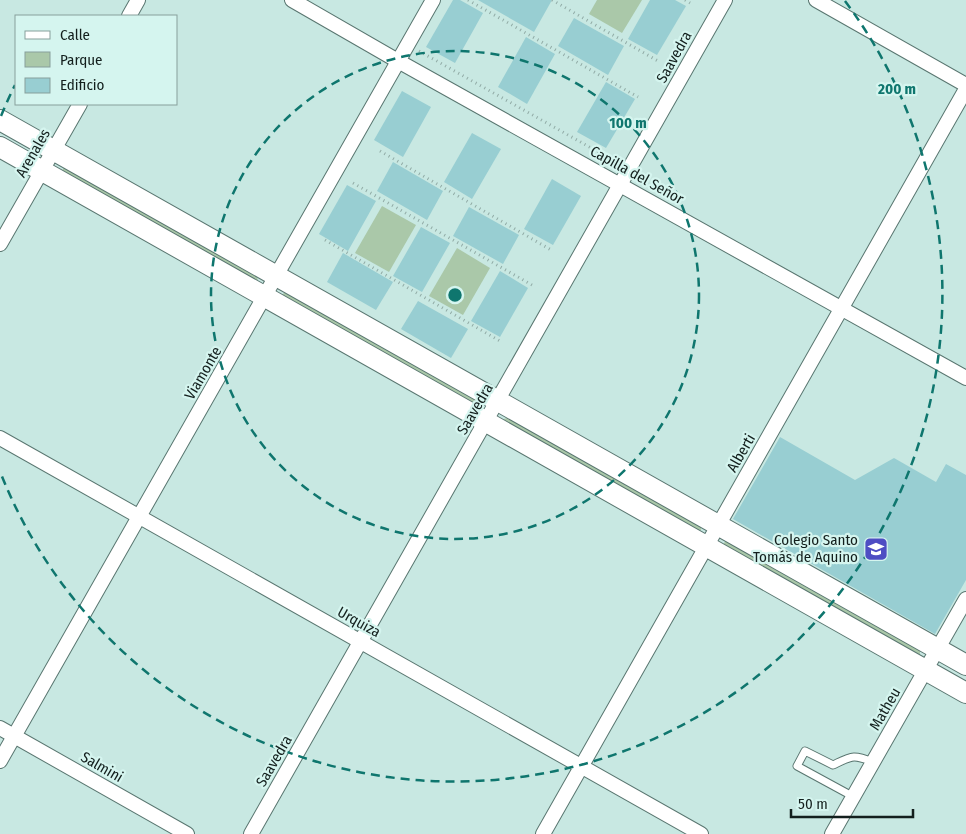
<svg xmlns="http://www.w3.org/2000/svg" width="966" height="834" font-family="'Fira Sans Condensed',sans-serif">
	<rect width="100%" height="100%" fill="#c8e8e2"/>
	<!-- green -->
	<g fill="#aac8a9">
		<polygon points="597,0 642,0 622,33 589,14"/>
		<polygon points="64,167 256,275 258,280 255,282 61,173"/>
		<polygon points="382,206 416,225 389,272 355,253"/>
		<polygon points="457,248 490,268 463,315 429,296"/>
		<polygon points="285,292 480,402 479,405 476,407 282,297 283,294"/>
		<polygon points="507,418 510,418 701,527 701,530 698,532 504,422 504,419"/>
		<polygon points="726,541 920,650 920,654 917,656 723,546 724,543"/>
	</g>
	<!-- building -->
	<g fill="#98ced2">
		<polygon points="453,0 460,0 483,13 455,63 426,47"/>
		<polygon points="478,0 552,0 534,32"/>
		<polygon points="650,0 675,0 686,6 657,55 628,39"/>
		<polygon points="574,18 624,46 608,75 558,46"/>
		<polygon points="526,37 555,54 527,104 498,87"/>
		<polygon points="606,82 635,99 606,148 577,132"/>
		<polygon points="402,91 431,107 403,157 374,140"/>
		<polygon points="472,133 501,149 472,199 444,182"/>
		<polygon points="393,162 443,191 427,220 377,191"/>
		<polygon points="552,179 581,196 553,245 524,229"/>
		<polygon points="347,185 376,201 348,251 319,234"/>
		<polygon points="469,207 519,235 503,264 453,236"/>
		<polygon points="421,227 450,243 422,292 393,276"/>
		<polygon points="343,253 393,282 376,310 327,282"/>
		<polygon points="500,271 528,288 500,337 471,321"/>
		<polygon points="418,301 468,329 451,358 401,329"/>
		<polygon points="780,437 855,480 894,458 936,482 946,464 966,475 966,580 935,634 733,519"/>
	</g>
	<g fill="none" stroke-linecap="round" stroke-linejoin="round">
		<!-- service casing -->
		<g stroke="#597670" stroke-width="9">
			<path id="service" d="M854,797L797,766L805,751L833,765C852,756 853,754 873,762"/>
		</g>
		<!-- minor casing -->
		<g stroke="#597670" stroke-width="16">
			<g id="minor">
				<polyline points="292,0 398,61 966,378"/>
				<polyline points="816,0 966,85"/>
				<polyline points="129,16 138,0"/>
				<polyline points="0,244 80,104"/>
				<polyline points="0,438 701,834"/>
				<polyline points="0,728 187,834"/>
				<polyline points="0,761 433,0"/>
				<polyline points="251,834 725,0"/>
				<polyline points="543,834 966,89"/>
				<polyline points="832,834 966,599"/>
			</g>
		</g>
		<!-- secondary casing -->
		<g stroke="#597670" stroke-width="22">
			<g id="secondary">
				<polyline points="0,120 966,665"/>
				<polyline points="0,147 966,693"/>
			</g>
		</g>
		<!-- path -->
		<g stroke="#91aba6" stroke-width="3" stroke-dasharray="1 4" stroke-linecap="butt">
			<polyline points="468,0 638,97"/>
			<polyline points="552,0 658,61"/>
			<polyline points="685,0 690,3"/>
			<polyline points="419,51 616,162 617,159"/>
			<polyline points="380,151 553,251"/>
			<polyline points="353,183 532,285"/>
			<polyline points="325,240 500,341"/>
		</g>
		<!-- service -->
		<use href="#service" stroke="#fff" stroke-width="7"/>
		<!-- minor -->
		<use href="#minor" stroke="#fff" stroke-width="14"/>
		<!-- secondary -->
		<use href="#secondary" stroke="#fff" stroke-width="20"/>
	</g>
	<!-- distance rings -->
	<g fill="none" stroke="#0f766e" stroke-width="2.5" stroke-dasharray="9 6">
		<circle cx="455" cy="295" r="244"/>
		<path d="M1 116A488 488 0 0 1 15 85M845 1A488 488 0 1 1 1 474"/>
	</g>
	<!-- icons -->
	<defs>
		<g id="school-square" transform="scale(1.25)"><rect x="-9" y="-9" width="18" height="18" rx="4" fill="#4e4dc3" stroke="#d5f5ef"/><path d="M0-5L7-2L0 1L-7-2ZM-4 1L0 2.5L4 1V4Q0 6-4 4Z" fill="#fff"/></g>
	</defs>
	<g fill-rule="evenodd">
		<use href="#school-square" x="876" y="549"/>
	</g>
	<g text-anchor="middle" stroke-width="4.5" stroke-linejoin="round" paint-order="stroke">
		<!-- street labels -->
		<g font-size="15" fill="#131f1d" stroke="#d5f5ef">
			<text transform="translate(674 57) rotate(-61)" y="5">Saavedra</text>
			<text transform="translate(33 153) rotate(-60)" y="5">Arenales</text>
			<text transform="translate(637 175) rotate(29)" y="5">Capilla del Señor</text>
			<text transform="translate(203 373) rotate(-60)" y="5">Viamonte</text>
			<text transform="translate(475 409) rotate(-60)" y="5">Saavedra</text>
			<text transform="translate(741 453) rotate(-60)" y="5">Alberti</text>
			<text transform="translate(359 622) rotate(29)" y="5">Urquiza</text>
			<text transform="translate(885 709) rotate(-60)" y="5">Matheu</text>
			<text transform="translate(274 761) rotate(-60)" y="5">Saavedra</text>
			<text transform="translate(102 767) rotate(30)" y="5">Salmini</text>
		</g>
		<!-- poi labels -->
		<g font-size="15" fill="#131f1d" stroke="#d5f5ef" text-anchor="end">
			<text x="858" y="545">Colegio Santo<tspan x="858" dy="17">Tomás de Aquino</tspan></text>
		</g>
	</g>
	<circle cx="455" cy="295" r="8" fill="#0f766e" stroke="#d5f5ef" stroke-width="2.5"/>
	<g font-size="15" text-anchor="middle" font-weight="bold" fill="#0f766e" stroke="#d5f5ef" stroke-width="4.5" stroke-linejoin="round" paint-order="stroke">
		<text x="897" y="94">200 m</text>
		<text x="628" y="128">100 m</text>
	</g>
	<!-- legend -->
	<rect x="15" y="15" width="162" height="90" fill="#d5f5ef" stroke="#879f9b"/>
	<rect x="25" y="31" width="25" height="8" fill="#ffffff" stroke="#879f9b"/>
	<text x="60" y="40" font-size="15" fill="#131f1d">Calle</text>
	<rect x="25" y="52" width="25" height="15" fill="#aac8a9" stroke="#879f9b"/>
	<text x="60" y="65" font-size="15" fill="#131f1d">Parque</text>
	<rect x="25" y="78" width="25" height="15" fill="#98ced2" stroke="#879f9b"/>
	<text x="60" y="90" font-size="15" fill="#131f1d">Edificio</text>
	<!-- scale -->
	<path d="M791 809v8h122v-8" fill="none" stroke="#131f1d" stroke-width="2.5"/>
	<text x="798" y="809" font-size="15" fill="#131f1d" stroke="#d5f5ef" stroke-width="4" paint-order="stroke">50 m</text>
</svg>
